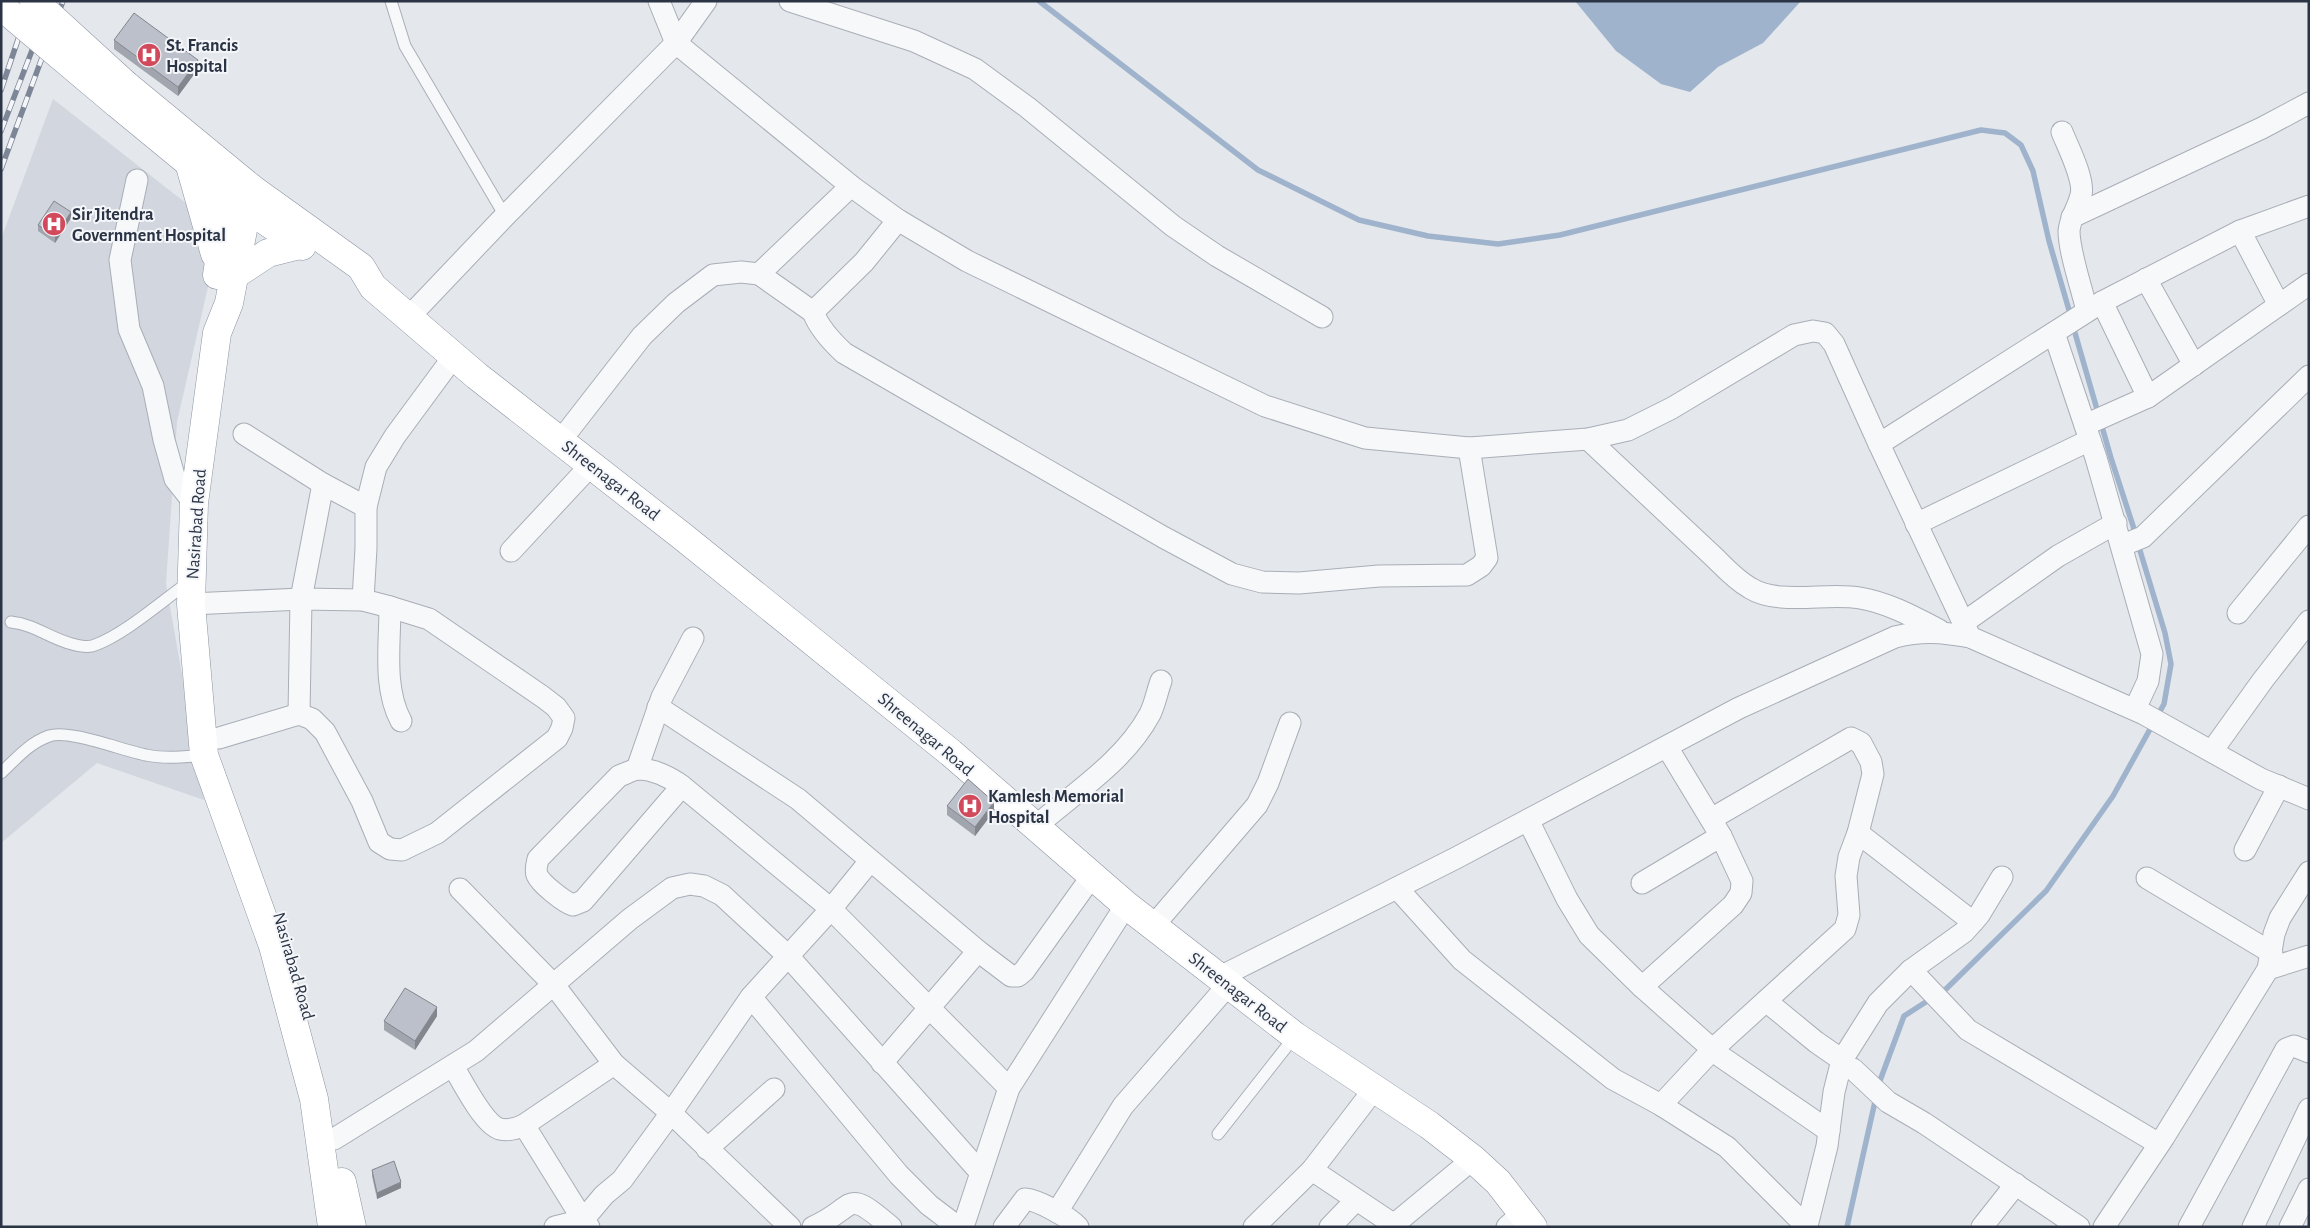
<svg xmlns="http://www.w3.org/2000/svg" width="2310" height="1228" font-family="'Alegreya Sans',sans-serif">
	<rect width="100%" height="100%" fill="#e4e7ec"/>
	<!-- built -->
	<polygon fill="#d2d6de" points="53,99 187,204 213,265 177,422 166,584 204,800 97,763 1,843 1,239"/>
	<!-- water -->
	<polygon fill="#9fb4cc" points="1575,1 1801,1 1763,43 1718,67 1690,92 1661,84 1616,51"/>
	<g fill="none" stroke-linecap="round" stroke-linejoin="round">
		<!-- stream -->
		<g stroke="#9fb4cc" stroke-width="5.5">
			<polyline points="1039,1 1258,170 1359,220 1428,236 1498,244 1560,235 1981,130 2005,133 2021,145 2033,171 2049,241 2071,317"/>
			<polyline points="2073,326 2111,458 2136,535"/>
			<polyline points="1878,1086 1904,1016 1946,989 2046,891 2113,796 2164,704 2171,664 2165,633 2138,544"/>
			<polyline points="1847,1227 1876,1097"/>
		</g>
		<!-- lane casing -->
		<g stroke="#a9aeb7" stroke-width="13">
			<g id="lane">
				<polyline points="391,1 405,46 505,216"/>
				<path d="M11,622C36,625 49,638 72,644C79,646 89,648 95,645C125,634 162,601 189,582"/>
				<path d="M1,773C16,759 29,743 49,736C69,729 124,751 146,755C165,759 185,757 204,755"/>
				<polyline points="1218,1134 1295,1036"/>
			</g>
		</g>
		<!-- street casing -->
		<g stroke="#a9aeb7" stroke-width="23">
			<g id="street">
				<polyline points="659,1 676,43 851,186 898,220 967,261 1265,406 1365,438 1469,448 1588,439 1628,430 1672,408 1794,335 1813,331 1825,333 1834,344 1879,444 1970,637"/>
				<polyline points="790,1 914,41 975,69 1027,107 1173,226 1217,256 1322,317"/>
				<path d="M2062,132C2068,147 2085,180 2081,195C2078,208 2070,218 2069,231C2069,252 2082,289 2087,311"/>
				<polyline points="137,180 120,260 129,329 153,386 164,440 175,479 194,503"/>
				<polyline points="2072,217 2262,128 2309,103"/>
				<polyline points="2240,231 2279,305"/>
				<polyline points="759,274 851,186"/>
				<polyline points="2146,279 2194,365"/>
				<polyline points="2102,302 2148,397"/>
				<polyline points="813,312 864,262 898,220"/>
				<polyline points="409,317 505,216 676,43 706,1"/>
				<polyline points="2054,333 2096,458 2152,654 2148,681 2135,709"/>
				<polyline points="2085,425 2148,397 2309,284"/>
				<polyline points="244,434 323,484 366,507"/>
				<path d="M1588,439L1715,558C1726,569 1736,580 1750,588C1779,606 1827,592 1860,598C1889,603 1914,617 1939,630"/>
				<path d="M561,440L642,336L676,303L713,275L741,272L759,274L813,312C819,328 831,341 844,353L1163,537L1232,574L1262,582L1299,583L1379,576L1467,575L1481,566L1487,558L1469,448"/>
				<polyline points="1879,444 2102,302 2240,231 2309,206"/>
				<polyline points="1916,524 2090,440"/>
				<polyline points="2123,545 2143,537 2309,376"/>
				<polyline points="511,551 592,464"/>
				<polyline points="363,600 366,548 366,507 376,467 395,436 454,356"/>
				<polyline points="191,604 301,599 363,600 390,607 429,619 543,697 556,707 564,718 562,728 557,738 437,833 402,850 390,849 379,842 362,801 325,732 312,719 299,714 219,738"/>
				<path d="M390,607C390,644 383,688 401,721"/>
				<polyline points="2238,613 2309,526"/>
				<polyline points="1963,623 2058,556 2116,523"/>
				<polyline points="658,707 798,799 978,951 1011,976 1018,976 1024,971 1092,876"/>
				<polyline points="299,714 301,599 323,484"/>
				<polyline points="2212,751 2263,680 2309,621"/>
				<polyline points="637,769 662,697 693,638"/>
				<path d="M682,786L583,901L573,905C564,902 541,884 537,875C535,870 537,864 538,859L619,776C625,774 632,770 638,769C653,769 670,777 682,786L831,909L1009,1088"/>
				<polyline points="1528,820 1567,899 1589,935 1642,987 1720,1056 1829,1131"/>
				<path d="M1035,827C1075,792 1124,762 1150,714C1155,704 1157,692 1161,681"/>
				<polyline points="1858,833 1973,922"/>
				<polyline points="2245,850 2279,786"/>
				<polyline points="2147,878 2272,953"/>
				<polyline points="1642,883 1721,836"/>
				<polyline points="1397,888 1462,960 1613,1079 1661,1105 1727,1147 1807,1227"/>
				<polyline points="460,889 554,985 614,1064 671,1113 790,1227"/>
				<polyline points="1154,925 1257,805 1268,783 1290,723"/>
				<polyline points="2268,969 2309,956"/>
				<polyline points="1911,970 1968,1030 2159,1144"/>
				<path d="M1220,977L1456,858L1739,708L1895,637C1923,630 1941,632 1970,637L2144,714L2261,779L2309,799"/>
				<polyline points="1642,987 1733,905 1741,893 1742,881 1721,836 1667,747"/>
				<polyline points="751,997 899,1175 929,1205 958,1227"/>
				<polyline points="1766,1001 1816,1042 1842,1060"/>
				<polyline points="882,1063 978,951"/>
				<path d="M453,1066C462,1081 484,1125 500,1129C509,1131 516,1129 524,1125L614,1064"/>
				<polyline points="1853,1069 1888,1102 1924,1123 2079,1227"/>
				<polyline points="1661,1105 1713,1049 1845,929 1849,915 1846,876 1849,857 1858,833 1873,774 1871,762 1861,743 1851,738 1711,819"/>
				<polyline points="524,1125 583,1220 589,1227"/>
				<polyline points="334,1139 476,1051 630,919 672,888 690,884 704,886 722,895 788,956 981,1173"/>
				<polyline points="707,1149 774,1089"/>
				<polyline points="1312,1170 1393,1224"/>
				<polyline points="1057,1212 1123,1106 1229,984"/>
				<polyline points="1807,1226 1827,1146 1834,1092 1842,1060 1878,1003 1911,970 1964,932 1979,915 2002,877"/>
				<polyline points="555,1227 583,1220 604,1195 622,1180 671,1113 751,997 831,909 870,861"/>
				<path d="M813,1227C858,1207 843,1186 891,1227"/>
				<polyline points="963,1227 1009,1088 1126,905"/>
				<path d="M1004,1227L1025,1199C1038,1200 1069,1217 1078,1227"/>
				<polyline points="1254,1227 1312,1170 1375,1088"/>
				<polyline points="1330,1227 1356,1200"/>
				<polyline points="1391,1227 1473,1159"/>
				<polyline points="1507,1227 1523,1213"/>
				<polyline points="1982,1227 2016,1184"/>
				<polyline points="2104,1227 2164,1137 2268,969 2274,934 2280,918 2309,872"/>
				<polyline points="2189,1227 2286,1049 2294,1046 2309,1052"/>
				<polyline points="2253,1227 2309,1109"/>
				<polyline points="2290,1227 2309,1189"/>
			</g>
		</g>
		<!-- highway casing -->
		<g stroke="#8b94a3" stroke-width="29">
			<g id="highway">
				<polyline points="126,85 251,188 361,267 373,287 477,376 682,536 951,753 1126,905 1295,1036 1429,1125 1473,1159 1498,1182 1533,1227"/>
				<polyline points="115,102 228,195 302,246"/>
				<polyline points="190,166 215,254"/>
				<polyline points="251,188 229,303 217,333 194,503 191,604 204,755 273,946 314,1099 332,1227"/>
				<polyline points="217,275 231,181"/>
				<polyline points="233,276 268,253 300,245"/>
				<polyline points="342,1182 352,1227"/>
			</g>
		</g>
		<!-- lane -->
		<use href="#lane" stroke="#f7f8fa" stroke-width="11"/>
		<!-- street -->
		<use href="#street" stroke="#f7f8fa" stroke-width="21"/>
		<!-- highway -->
		<use href="#highway" stroke="#fff" stroke-width="28"/>
		<!-- rail casing -->
		<g stroke="#7d8696" stroke-width="5.5">
			<g id="rail">
				<polyline points="1,90 31,1"/>
				<polyline points="1,131 51,1"/>
				<polyline points="1,169 63,1"/>
			</g>
		</g>
		<!-- rail -->
		<use href="#rail" stroke="#f4f6f9" stroke-width="4" stroke-dasharray="11" stroke-linecap="butt"/>
		<!-- highway-bridge casing -->
		<g stroke="#8b94a3" stroke-width="29" stroke-linecap="butt">
			<g id="highway-bridge">
				<polyline points="34,1 126,85"/>
				<polyline points="2,7 115,102"/>
			</g>
		</g>
		<!-- highway-bridge -->
		<use href="#highway-bridge" stroke="#fff" stroke-width="28"/>
	</g>
	<!-- wall -->
	<g fill="#a1a5ae">
		<polygon points="114,40 198,69 178,96 114,49"/>
		<polygon points="71,218 55,243 38,231 38,225"/>
		<polygon points="947,806 994,811 975,836 947,815"/>
		<polygon points="437,1016 415,1050 384,1030 384,1021"/>
		<polygon points="372,1170 401,1188 377,1199 372,1176"/>
	</g>
	<!-- shaded-wall -->
	<g fill="#83868d">
		<polygon points="198,60 198,69 178,96 178,87"/>
		<polygon points="71,212 71,218 55,243 55,236"/>
		<polygon points="994,802 994,811 975,836 975,827"/>
		<polygon points="437,1007 437,1016 415,1050 415,1041"/>
		<polygon points="401,1182 401,1188 377,1199 377,1193"/>
	</g>
	<!-- building -->
	<g fill="#bbc0ca" stroke="#83868d">
		<polygon points="134,13 198,60 178,87 114,40"/>
		<polygon points="54,201 71,212 55,236 38,225"/>
		<polygon points="968,779 994,802 975,827 947,806"/>
		<polygon points="405,988 437,1007 415,1041 384,1021"/>
		<polygon points="394,1161 401,1182 377,1193 372,1170"/>
	</g>
	<!-- icons -->
	<defs>
		<g id="hospital-disc" transform="scale(1.25)"><circle r="9.5" fill="#d1495b" stroke="#f4f6f9"/><path d="M-5-5h3v3.5h4V-5h3V5h-3V1.5h-4V5h-3Z" fill="#fff"/></g>
	</defs>
	<g fill-rule="evenodd">
		<use href="#hospital-disc" x="149" y="55"/>
		<use href="#hospital-disc" x="54" y="224"/>
		<use href="#hospital-disc" x="970" y="806"/>
	</g>
	<g text-anchor="middle" stroke-width="4" stroke-linejoin="round" paint-order="stroke">
		<!-- poi labels -->
		<g font-size="18" font-weight="bold" fill="#2b3445" stroke="#f4f6f9" text-anchor="start">
			<text x="166" y="51">St. Francis<tspan x="166" dy="21">Hospital</tspan></text>
			<text x="72" y="220">Sir Jitendra<tspan x="72" dy="21">Government Hospital</tspan></text>
			<text x="988" y="802">Kamlesh Memorial<tspan x="988" dy="21">Hospital</tspan></text>
		</g>
		<!-- street labels -->
		<g font-size="18" fill="#2b3445" stroke="#f4f6f9">
			<text transform="translate(611 480) rotate(38)" y="6">Shreenagar Road</text>
			<text transform="translate(196 524) rotate(-86)" y="6">Nasirabad Road</text>
			<text transform="translate(926 734) rotate(40)" y="6">Shreenagar Road</text>
			<text transform="translate(294 966) rotate(74)" y="6">Nasirabad Road</text>
			<text transform="translate(1238 992) rotate(38)" y="6">Shreenagar Road</text>
		</g>
	</g>
	<!-- border -->
	<rect width="2310" height="1228" fill="none" stroke="#2b3445" stroke-width="5"/>
</svg>
